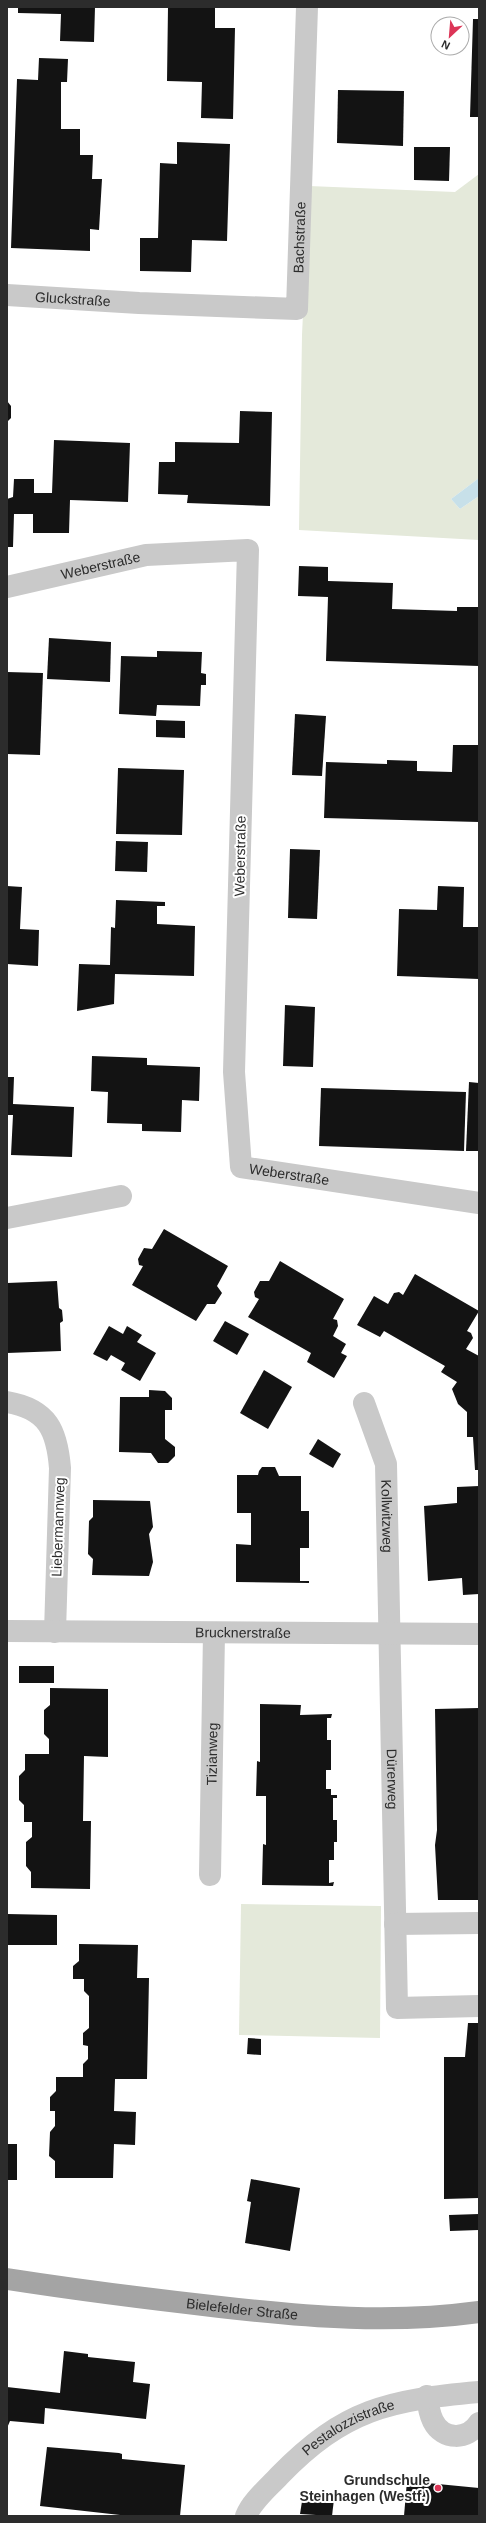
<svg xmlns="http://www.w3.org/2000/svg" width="486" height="2523" font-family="Helvetica,sans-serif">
	<rect width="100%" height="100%" fill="#fff"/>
	<!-- green -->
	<g fill="#e4e9da">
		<polygon points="479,174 479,478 451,499 460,509 479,496 479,540 299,530 302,335 309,186 455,192"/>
		<polygon points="241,1904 381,1906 380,2038 239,2035"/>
	</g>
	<!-- water -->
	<polygon fill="#c7e0e9" points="479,478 479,496 460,509 451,499"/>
	<!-- building -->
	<g fill="#131313">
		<polygon points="18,7 95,7 94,42 60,41 61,14 18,13"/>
		<polygon points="168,7 215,8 215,28 235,28 233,119 201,118 202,82 167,81"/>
		<polygon points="473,19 479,19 479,117 470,117"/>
		<polygon points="39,58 68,59 67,82 61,82 61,129 80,129 80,155 93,155 92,179 102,179 99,230 90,229 90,251 11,248 17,79 38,80"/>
		<polygon points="338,90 404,91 403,146 337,143"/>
		<polygon points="177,142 230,144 227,241 192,240 191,272 140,271 140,238 158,238 160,163 177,164"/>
		<polygon points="414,147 450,147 449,181 414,180"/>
		<polygon points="7,401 11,406 11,418 7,422"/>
		<polygon points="240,411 272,412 270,506 187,503 188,495 158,494 159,462 175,462 175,442 239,443"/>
		<polygon points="54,440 130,443 128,502 70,500 69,533 33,533 33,514 14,514 13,547 7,547 7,499 13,497 14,479 34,479 34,493 52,493"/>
		<polygon points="299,566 328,567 328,581 393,583 392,609 457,611 457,607 479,607 479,666 326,661 328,597 298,596"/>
		<polygon points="49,638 111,642 110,682 47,679"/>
		<polygon points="157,651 202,652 201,673 206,674 206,685 201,685 200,706 157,705 156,716 119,714 121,656 157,657"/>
		<polygon points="7,672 43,673 40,755 7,754"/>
		<polygon points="295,714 326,716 322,776 292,775"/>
		<polygon points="156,720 185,721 185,738 156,737"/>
		<polygon points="453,745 479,745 479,822 324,818 326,762 387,764 387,760 417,761 417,771 452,772"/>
		<polygon points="118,768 184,770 182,835 116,834"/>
		<polygon points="116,841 148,842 147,872 115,871"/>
		<polygon points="290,849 320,850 317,919 288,918"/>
		<polygon points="7,886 22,887 20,929 39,930 38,966 7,964"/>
		<polygon points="438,886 464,887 463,927 479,927 479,979 397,976 399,909 437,910"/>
		<polygon points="116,900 165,902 165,906 157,906 157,924 195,926 194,976 115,974 114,1004 77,1011 79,964 110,965 111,927 115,928"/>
		<polygon points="285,1005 315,1007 313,1067 283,1066"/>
		<polygon points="92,1056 147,1058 147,1065 200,1067 199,1101 182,1100 181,1132 142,1131 142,1124 107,1123 108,1092 91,1091"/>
		<polygon points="7,1077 14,1077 13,1104 74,1107 72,1157 11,1155 13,1115 7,1115"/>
		<polygon points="469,1082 479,1083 479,1151 466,1151"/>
		<polygon points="321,1088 466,1092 464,1151 319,1146"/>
		<polygon points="164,1229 228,1266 217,1286 222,1293 215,1304 207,1304 196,1321 132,1285 143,1266 139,1265 138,1259 144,1248 152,1249"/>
		<polygon points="280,1261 344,1299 333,1319 337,1320 338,1326 333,1336 346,1344 341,1353 347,1356 334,1378 307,1362 311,1353 248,1317 259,1299 255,1297 254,1292 260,1281 269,1281"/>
		<polygon points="415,1274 479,1311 467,1331 471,1333 473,1338 466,1349 479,1356 479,1470 475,1470 473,1437 467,1437 467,1412 458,1404 452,1389 457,1382 441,1372 445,1366 384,1331 380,1337 357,1325 374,1296 388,1304 394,1293 399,1292 403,1295"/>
		<polygon points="57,1281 59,1308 62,1310 63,1321 60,1323 61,1351 7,1353 7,1283"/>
		<polygon points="225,1321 249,1334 237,1355 213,1341"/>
		<polygon points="109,1326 123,1334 127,1326 142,1335 137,1342 156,1353 140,1381 121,1370 125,1363 111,1355 107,1361 93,1354"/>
		<polygon points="264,1370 292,1387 268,1429 240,1413"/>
		<polygon points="149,1390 165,1391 172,1398 172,1410 165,1410 165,1439 175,1447 175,1456 168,1463 158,1463 151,1453 119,1452 120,1397 149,1397"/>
		<polygon points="318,1439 341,1454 333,1468 309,1454"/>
		<polygon points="262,1467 275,1467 279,1476 301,1476 301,1511 309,1511 309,1548 300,1548 300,1581 309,1581 309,1583 236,1582 236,1544 251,1545 251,1513 237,1513 237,1475 258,1475 259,1471"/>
		<polygon points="479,1486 479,1594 463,1595 462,1578 428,1581 424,1506 457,1503 457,1487"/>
		<polygon points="93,1500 150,1501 153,1527 149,1534 153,1562 149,1576 92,1575 93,1559 88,1554 89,1521 93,1517"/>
		<rect x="19" y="1666" width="35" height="17"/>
		<polygon points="50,1688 108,1689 108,1757 84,1756 83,1821 91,1821 90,1889 31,1888 31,1872 26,1866 26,1842 32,1837 32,1822 24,1822 24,1805 19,1800 19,1776 25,1770 25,1754 49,1754 49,1739 44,1734 44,1710 50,1705"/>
		<polygon points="260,1704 301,1705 300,1715 332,1714 331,1718 327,1718 327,1740 331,1740 331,1770 326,1770 326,1789 331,1789 331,1795 337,1795 337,1798 333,1798 333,1820 337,1820 337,1842 334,1842 334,1860 329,1860 329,1883 334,1882 333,1886 262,1885 263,1844 266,1845 266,1796 256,1796 257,1761 260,1762"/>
		<polygon points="479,1708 479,1900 438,1900 435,1845 437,1830 435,1709"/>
		<polygon points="7,1914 57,1915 57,1945 7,1945"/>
		<polygon points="79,1944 138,1945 137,1978 149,1978 147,2079 115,2079 114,2111 136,2112 135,2145 114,2144 113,2178 55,2178 55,2161 49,2156 50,2132 55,2126 55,2111 50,2111 50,2097 56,2091 56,2077 83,2077 83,2064 88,2059 88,2046 83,2045 83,2033 89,2028 89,1996 84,1991 84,1979 73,1979 73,1966 79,1961"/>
		<polygon points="468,2023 479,2023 479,2198 444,2199 444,2057 465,2057"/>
		<polygon points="248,2038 261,2039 261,2055 247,2054"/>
		<rect x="7" y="2144" width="10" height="36"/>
		<polygon points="251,2179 300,2188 290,2251 245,2243 251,2202 247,2201"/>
		<polygon points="479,2214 479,2230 450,2231 449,2215"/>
		<polygon points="64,2351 88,2354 88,2357 135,2362 133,2382 150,2384 146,2419 45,2408 44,2424 10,2421 7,2428 7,2387 60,2393"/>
		<polygon points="47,2447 119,2453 122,2454 122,2459 185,2465 180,2516 129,2516 40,2506"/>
		<polygon points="407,2481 479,2488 479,2516 404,2516"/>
		<polygon points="303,2495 334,2499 332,2516 300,2514"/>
	</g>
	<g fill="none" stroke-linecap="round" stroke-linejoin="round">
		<!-- minor -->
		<g stroke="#c9c9c9" stroke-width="22">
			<path id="s1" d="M7,295L139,303L297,309L307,7"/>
			<path id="s2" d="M7,587L146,555L248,550L234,1072L241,1167L479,1203"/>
			<polyline points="7,1218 121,1196"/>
			<path d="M7,1402C48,1409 57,1431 60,1468L55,1632"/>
			<path id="s3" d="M364,1403L386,1464L397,2008L479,2006"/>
			<path id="s4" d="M7,1631L479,1634"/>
			<path id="s5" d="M210,1875L214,1633"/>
			<polyline points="395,1924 479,1923"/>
			<path d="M427,2396C428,2405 429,2413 433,2421C443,2441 468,2440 479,2423"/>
			<path id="s6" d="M246,2516C252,2501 269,2487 279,2476C344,2409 389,2400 479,2392"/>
		</g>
		<!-- major -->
		<path stroke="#a4a4a4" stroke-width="22" id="s7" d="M7,2279C78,2290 149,2299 220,2307C308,2317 391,2324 479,2312"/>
	</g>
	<!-- markers -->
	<circle fill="#dc3557" stroke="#fff" stroke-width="1.5" cx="438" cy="2488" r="4"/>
	<g text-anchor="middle" stroke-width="4" stroke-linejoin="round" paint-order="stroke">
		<!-- street labels -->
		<g font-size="14" fill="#2c2c2c" stroke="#fff">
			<text dy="5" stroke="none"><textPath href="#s1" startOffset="362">Bachstraße</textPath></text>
			<text dy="5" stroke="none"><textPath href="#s1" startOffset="66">Gluckstraße</textPath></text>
			<text dy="5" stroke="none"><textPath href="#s2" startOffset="96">Weberstraße</textPath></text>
			<text transform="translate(240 856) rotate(-89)" y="5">Weberstraße</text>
			<text dy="5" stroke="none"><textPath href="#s2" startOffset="911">Weberstraße</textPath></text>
			<text dy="5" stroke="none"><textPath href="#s3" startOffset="117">Kollwitzweg</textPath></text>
			<text transform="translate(58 1527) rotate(-88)" y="5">Liebermannweg</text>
			<text dy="5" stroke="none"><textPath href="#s4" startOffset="236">Brucknerstraße</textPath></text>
			<text dy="5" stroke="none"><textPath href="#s5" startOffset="121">Tizianweg</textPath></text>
			<text dy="5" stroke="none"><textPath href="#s3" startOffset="380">Dürerweg</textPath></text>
			<text dy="5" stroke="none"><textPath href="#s7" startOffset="237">Bielefelder Straße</textPath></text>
			<text dy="5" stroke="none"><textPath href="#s6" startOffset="138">Pestalozzistraße</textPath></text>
		</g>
		<!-- poi labels -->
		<g font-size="14" font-weight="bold" fill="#2c2c2c" stroke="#fff" text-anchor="end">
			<text x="430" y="2485">Grundschule<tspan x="430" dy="16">Steinhagen (Westf.)</tspan></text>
		</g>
	</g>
	<!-- border -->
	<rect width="486" height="2523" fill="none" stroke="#2c2c2c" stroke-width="16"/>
	<!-- north arrow -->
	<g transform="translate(450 36) rotate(206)"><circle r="19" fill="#ffffff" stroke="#ababab"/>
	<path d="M0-3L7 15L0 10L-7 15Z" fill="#dc3557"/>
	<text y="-6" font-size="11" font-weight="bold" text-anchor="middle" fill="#2c2c2c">N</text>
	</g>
</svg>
